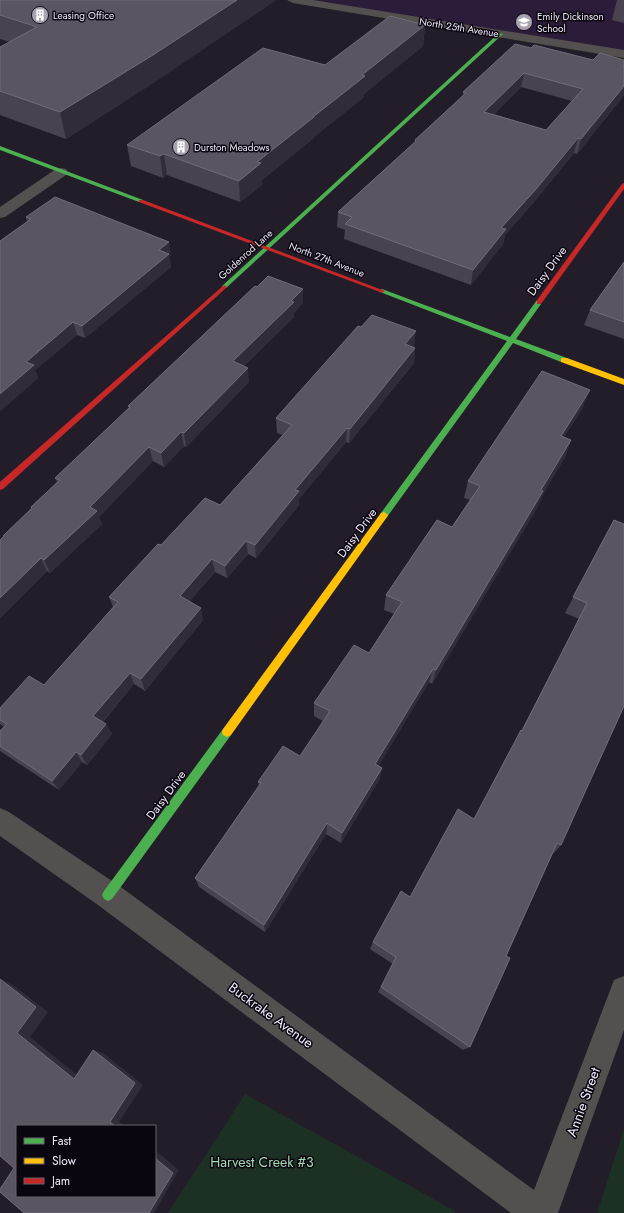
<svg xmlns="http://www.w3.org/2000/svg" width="624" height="1213" font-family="Jost,sans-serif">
	<rect width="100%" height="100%" fill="#231d29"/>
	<!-- built -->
	<polygon fill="#2b1d39" points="302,0 624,0 624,54"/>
	<!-- green -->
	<g fill="#1c3023">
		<polygon points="245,1094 455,1211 455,1213 168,1213"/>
		<polygon points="624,1129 624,1213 597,1213"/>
	</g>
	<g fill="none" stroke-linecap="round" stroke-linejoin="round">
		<!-- street -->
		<g fill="#545050" fill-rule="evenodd">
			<polygon points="287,0 313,0 624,50 624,58 293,3"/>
			<polygon points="61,168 66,169 68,172 66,175 5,217 0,218 0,207 56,169"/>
			<polygon points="0,808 9,812 118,885 534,1190 614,980 624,976 624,1030 558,1213 511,1213 98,905 0,836"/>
		</g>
		<!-- fast -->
		<g fill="#4caf50" fill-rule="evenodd">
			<polygon points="499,33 503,34 226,288 222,288 222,286"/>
			<polygon points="0,146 143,200 144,201 139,202 0,150"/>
			<polygon points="382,289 510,337 537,300 541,300 541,304 516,339 567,358 568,360 567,362 561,362 513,343 387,517 384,518 380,515 381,513 507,341 380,292 379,291"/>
			<polygon points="227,727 231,729 232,732 231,735 112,899 108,901 104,899 102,895 104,891 223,729"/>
		</g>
		<!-- slow -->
		<g fill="#ffc107" fill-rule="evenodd">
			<polygon points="561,358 567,358 624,379 624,385 561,362"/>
			<polygon points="384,512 388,515 387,517 231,735 227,737 223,735 222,732 223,729 381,513"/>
		</g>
		<!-- jam -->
		<g fill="#c62828" fill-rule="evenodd">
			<polygon points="624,183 624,189 541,304 537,304 537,300 622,184"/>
			<polygon points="139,200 143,200 385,291 382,293 380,292 139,202"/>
			<polygon points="224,285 227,287 226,288 3,489 0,490 0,482"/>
		</g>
	</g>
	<!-- wall -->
	<g fill="#49434f" fill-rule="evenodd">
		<polygon points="0,0 276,0 156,81 66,139 0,115 0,47 10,42 0,39"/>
		<polygon points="617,0 624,0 624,23 612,20"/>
		<polygon points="425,25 423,46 364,94 364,97 314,137 314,138 262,180 262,185 240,202 167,175 163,178 131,166 127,145"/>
		<path d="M531,48L593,60H624V95L577,154L574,153L533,203L505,235L503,244L471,285L344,239L345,230L337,227L338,212L415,142V140L463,95V92ZM521,87L572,101L546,130L494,114Z"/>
		<polygon points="26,217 171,255 169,257 171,267 85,338 77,335 35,370 38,378 0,411 0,241 27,222"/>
		<polygon points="624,262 624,339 584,325 590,310"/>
		<polygon points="257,287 303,289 303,303 294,313 294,317 244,366 249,382 186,447 184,446 164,467 153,461 99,517 102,524 50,573 47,571 0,618 0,540 4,537 3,536 31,509 31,507 57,482 55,478 129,408 128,406"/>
		<polygon points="414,346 413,347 415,348 414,363 349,443 346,442 299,499 299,505 256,558 248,554 227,578 215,572 189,602 203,620 145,691 134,684 103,722 106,724 112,734 87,765 82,762 59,790 0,751 0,731 4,727 0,724 0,708 44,685 113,607 109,597 161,545 220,505 283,435 277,433 276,418"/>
		<polygon points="583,407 564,437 571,440 565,457 542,496 537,508 432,684 429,682 378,766 382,768 379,780 341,843 326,834 265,932 199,887 195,878 259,785 258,782 300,756 323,721 314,716 314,703 369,653 394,614 384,610 386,595 452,527 470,500 464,498 468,481"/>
		<polygon points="614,520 561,845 552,855 506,956 470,1047 463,1050 378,992 393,964 370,949 373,942 474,819 521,731 579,619 565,613"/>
	</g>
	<!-- shaded-wall -->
	<g fill="#322c38">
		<polygon points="237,0 276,0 156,81 66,139 60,112"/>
		<polygon points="425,25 423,46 364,94 364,97 314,137 314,138 262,180 262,185 240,202 239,181 257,162 362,75"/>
		<polygon points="524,73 521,87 482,126 484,112"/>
		<polygon points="624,86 624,95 577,154 581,139"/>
		<polygon points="578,138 574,153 533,203 505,235 503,244 471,285 473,270 501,228"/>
		<polygon points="164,154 167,175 163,178 160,156"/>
		<polygon points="169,242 171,255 169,257 171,267 85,338 82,326 159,250"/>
		<polygon points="303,289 303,303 294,313 294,317 234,376 233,361"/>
		<polygon points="73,322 77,335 35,370 38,378 0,411 0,394 26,362"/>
		<polygon points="416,331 414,346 404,359 405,344"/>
		<polygon points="415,348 414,363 349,443 350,429"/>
		<polygon points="248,368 249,382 186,447 184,433"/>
		<polygon points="590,390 583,407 554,453 561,436"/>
		<polygon points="347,428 346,442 299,499 299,505 256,558 255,545 295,490"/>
		<polygon points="181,432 184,446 164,467 161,453"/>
		<polygon points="571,440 565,457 542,496 537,508 432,684 436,670 541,490"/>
		<polygon points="149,447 153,461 99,517 102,524 50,573 44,560 90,507"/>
		<polygon points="246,541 248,554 227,578 225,566"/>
		<polygon points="41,558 47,571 0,618 0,598"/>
		<polygon points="212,559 215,572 183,609 180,596"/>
		<polygon points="201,608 203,620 145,691 141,679"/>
		<polygon points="433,669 429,682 373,776 375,764"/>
		<polygon points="130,673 134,684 99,726 93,716"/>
		<polygon points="106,724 112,734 87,765 81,755"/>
		<polygon points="76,752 82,762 59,790 52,781"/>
		<polygon points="382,768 379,780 341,843 342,833"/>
		<polygon points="327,823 326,834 265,932 264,925"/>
		<polygon points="0,979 13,985 48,1012 30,1037 85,1081 74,1079 17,1033"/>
		<polygon points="93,1050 103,1053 143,1085 119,1122 125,1126 115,1126 110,1122"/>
		<polygon points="155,1150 179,1170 154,1213 149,1213 155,1158"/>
	</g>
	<!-- building -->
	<g fill="#5b5461" stroke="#726c79" fill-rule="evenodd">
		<polygon points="0,0 237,0 153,55 60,112 0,91 0,47 37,27 0,15"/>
		<polygon points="390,16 425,25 362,75 365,76 313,117 314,117 257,162 261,163 239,181 164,154 160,156 127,145 263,48 325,65"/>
		<path d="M515,44L531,48L534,45L593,60L600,53L624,60V65L623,67H624V86L581,139L578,138L537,188L501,228L506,229L473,270L345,224L352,217L338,212L416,141L415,140L466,93L463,92ZM524,73L583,89L546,130L484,112Z"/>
		<polygon points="55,197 169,242 159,250 169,254 82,326 73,322 26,362 34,365 0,394 0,241 31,219 26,217"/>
		<polygon points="624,262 624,322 590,310"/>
		<polygon points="268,276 303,289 291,301 294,302 233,361 248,368 184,433 181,432 161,453 149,447 90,507 97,511 44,560 41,558 0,598 0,540 4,536 3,536 32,508 31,507 60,480 55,478 130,407 128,406 255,286 257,287"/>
		<polygon points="372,315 416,331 405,344 415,348 350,429 347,428 295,490 299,491 255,545 246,541 225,566 212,559 180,596 201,608 141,679 130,673 93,716 106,724 81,755 76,752 52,781 0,746 0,731 7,724 0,720 0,708 29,676 44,685 118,602 109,597 158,544 161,545 205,498 220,505 292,425 276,418 358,326 361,327"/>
		<polygon points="542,371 590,390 561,436 571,440 541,490 543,491 436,670 433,669 375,764 382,768 342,833 327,823 264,925 195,878 261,783 258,782 283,746 300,756 330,711 314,703 354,645 369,653 402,602 386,595 437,520 452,527 480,486 468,481"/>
		<polygon points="614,520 624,524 624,706 561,845 557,843 506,956 510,958 470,1047 381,987 396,957 373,942 401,891 410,897 458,809 474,819 521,730 522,731 587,603 573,597"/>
		<polygon points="0,979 36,1007 17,1033 74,1079 93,1050 135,1083 110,1122 115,1126 17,1126 17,1196 155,1196 155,1158 173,1173 149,1213 24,1213 0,1192 0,1189 14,1168 0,1156"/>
	</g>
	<!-- icons -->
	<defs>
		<g id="building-disc" transform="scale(0.9)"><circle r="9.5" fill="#a9a2b1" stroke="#0a060f"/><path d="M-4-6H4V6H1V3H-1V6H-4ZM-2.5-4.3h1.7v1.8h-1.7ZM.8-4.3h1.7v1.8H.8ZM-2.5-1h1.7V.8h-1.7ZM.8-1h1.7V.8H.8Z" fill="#fff"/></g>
		<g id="school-disc" transform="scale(0.9)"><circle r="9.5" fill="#a9a2b1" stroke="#0a060f"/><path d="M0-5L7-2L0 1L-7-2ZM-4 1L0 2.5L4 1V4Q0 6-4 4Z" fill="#fff"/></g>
	</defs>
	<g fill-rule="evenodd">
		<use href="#building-disc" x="40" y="15"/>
		<use href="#school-disc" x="524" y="22"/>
		<use href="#building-disc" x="181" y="147"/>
	</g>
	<g text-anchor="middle" stroke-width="3" stroke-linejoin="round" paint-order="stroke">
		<!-- far-poi labels -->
		<g font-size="10" fill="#f1e9fa" stroke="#0a060f" text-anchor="start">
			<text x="53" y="19">Leasing Office</text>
			<text x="537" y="20">Emily Dickinson<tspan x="537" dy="12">School</tspan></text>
			<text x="194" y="151">Durston Meadows</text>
		</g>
		<!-- far-street labels -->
		<g font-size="10" fill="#f1e9fa" stroke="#0a060f">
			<text transform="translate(459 27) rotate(9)" y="4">North 25th Avenue</text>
			<text transform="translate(245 254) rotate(-42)" y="4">Goldenrod Lane</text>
			<text transform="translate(327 259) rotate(21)" y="4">North 27th Avenue</text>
		</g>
		<!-- street labels -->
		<g font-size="12" fill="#f1e9fa" stroke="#0a060f">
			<text transform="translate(547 271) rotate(-54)" y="4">Daisy Drive</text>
			<text transform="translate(357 533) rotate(-54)" y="4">Daisy Drive</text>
			<text transform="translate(166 795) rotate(-54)" y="4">Daisy Drive</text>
		</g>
		<!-- near-street labels -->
		<g font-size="14" fill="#f1e9fa" stroke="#0a060f">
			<text transform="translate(271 1015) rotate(36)" y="5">Buckrake Avenue</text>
			<text transform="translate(583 1102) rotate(-70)" y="5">Annie Street</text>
		</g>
		<!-- near-park labels -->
		<g font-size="14" fill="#a6dab2" stroke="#0a060f">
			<text x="262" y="1167">Harvest Creek #3</text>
		</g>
	</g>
	<!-- legend -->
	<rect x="16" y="1125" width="140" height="72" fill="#0a060f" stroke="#66616d"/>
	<rect x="24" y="1138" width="20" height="6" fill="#4caf50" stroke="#66616d"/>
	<text x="52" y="1145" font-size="12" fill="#f1e9fa">Fast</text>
	<rect x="24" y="1158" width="20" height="6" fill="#ffc107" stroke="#66616d"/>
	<text x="52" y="1165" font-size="12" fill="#f1e9fa">Slow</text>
	<rect x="24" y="1178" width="20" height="6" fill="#c62828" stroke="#66616d"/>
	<text x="52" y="1185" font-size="12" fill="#f1e9fa">Jam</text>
</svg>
